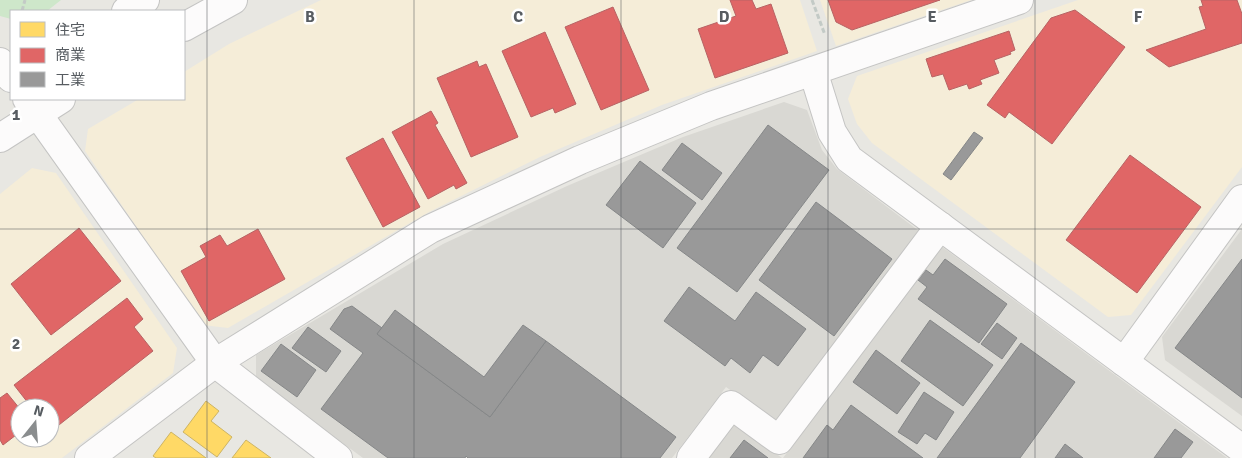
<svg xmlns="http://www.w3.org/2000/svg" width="1242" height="458" font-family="Signika,'Noto Sans JP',sans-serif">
	<rect width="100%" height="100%" fill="#e8e7e2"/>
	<!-- commercial -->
	<g fill="#f5edd8" fill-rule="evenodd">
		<polygon points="321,0 800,0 817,51 662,105 540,157 429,212 228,328 203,325 85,151 88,129 139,99 184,99 184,72 229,44"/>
		<polygon points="820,0 971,0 836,46"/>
		<polygon points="1078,0 1242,0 1242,167 1131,315 1108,317 872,143 857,124 848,99 857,76"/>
		<path d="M32,168L56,173L177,348L173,373L62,458H0V194ZM20,408H50V438H20Z"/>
	</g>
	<!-- industrial -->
	<g fill="#d9d8d3">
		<polygon points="784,102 807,110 822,150 837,169 919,231 776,423 726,387 672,458 363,458 256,379 256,355 443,244 567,186 683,137"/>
		<polygon points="1242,229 1242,416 1165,360 1162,337"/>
		<polygon points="941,246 1227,458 783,458"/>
		<polygon points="731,420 782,458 703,458"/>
	</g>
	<!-- green -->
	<polygon fill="#cee7ca" points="0,0 61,0 47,11 11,11 11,19 0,16"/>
	<!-- homes -->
	<g fill="#ffd966" stroke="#cdb464">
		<polygon points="206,401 219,411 211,421 232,437 217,457 183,432"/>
		<polygon points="171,432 206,458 156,458 153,456"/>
		<polygon points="246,440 271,458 232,458"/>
	</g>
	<!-- shops -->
	<g fill="#e06666" stroke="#b76364">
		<polygon points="730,0 752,0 756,9 771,4 788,53 715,78 698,29 736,16"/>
		<polygon points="828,0 940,0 852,30 836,22"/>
		<polygon points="1201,0 1237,0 1242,14 1242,43 1169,67 1146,50 1206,29 1199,7 1203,6"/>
		<polygon points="613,7 649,90 601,110 565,27"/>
		<polygon points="1075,10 1125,47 1052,144 1009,112 1005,118 987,105 1051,18"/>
		<polygon points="1009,31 1015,50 1010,52 1011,54 994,60 999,73 980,80 982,84 969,89 967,84 949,90 943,74 932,77 926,59"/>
		<polygon points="545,32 576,104 555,113 553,108 531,117 502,51"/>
		<polygon points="477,61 479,67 486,64 518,137 471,157 437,78"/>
		<polygon points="431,111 438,123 435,125 467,183 456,189 454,185 428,199 392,132"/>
		<polygon points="383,138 420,207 383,227 346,158"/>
		<polygon points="1130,155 1201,207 1137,293 1066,240"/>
		<polygon points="79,228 121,281 51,335 11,284"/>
		<polygon points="258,229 285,279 209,321 181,271 206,257 200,246 220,235 227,246"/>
		<polygon points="127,298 143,319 134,327 153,351 50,432 50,408 32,408 14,385"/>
		<polygon points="7,393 20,409 20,432 3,445 0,440 0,398"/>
	</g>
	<!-- industry -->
	<g fill="#999" stroke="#858788">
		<polygon points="768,125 829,170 737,292 677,248"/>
		<polygon points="974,132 983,138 951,180 943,174"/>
		<polygon points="682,143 722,173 702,200 662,170"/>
		<polygon points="640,161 696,203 663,248 606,205"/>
		<polygon points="816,202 892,259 834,336 759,280"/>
		<polygon points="945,259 1007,304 979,343 918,299 927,287 918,280 926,270 933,275"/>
		<polygon points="1242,259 1242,398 1175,348"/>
		<polygon points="689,287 735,321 756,292 806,329 778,366 763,355 750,373 731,358 725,366 664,321"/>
		<polygon points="352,306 382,328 377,334 490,417 546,341 676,437 660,458 468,458 466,456 465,458 388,458 321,409 363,353 330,329 344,309"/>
		<polygon points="395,310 484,377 523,325 546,341 490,417 377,334"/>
		<polygon points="930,320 993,365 963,406 901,361"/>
		<polygon points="997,323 1017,338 1002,359 981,344"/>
		<polygon points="308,327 341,351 326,372 292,348"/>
		<polygon points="1021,343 1075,382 1020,458 937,458"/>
		<polygon points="281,344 316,370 297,397 261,371"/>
		<polygon points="876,350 920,383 897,414 853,382"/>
		<polygon points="924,392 954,412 936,440 925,433 917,444 898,432"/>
		<polygon points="851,405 923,458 803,458 827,425 833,430"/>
		<polygon points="1175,429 1193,442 1181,458 1154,458"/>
		<polygon points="744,440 768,458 730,458"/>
		<polygon points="1065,444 1083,458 1055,458"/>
	</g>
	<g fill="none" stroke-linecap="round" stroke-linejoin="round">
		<!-- minor casing -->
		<g stroke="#c4c4c3" stroke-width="30">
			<g id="minor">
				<polyline points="126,11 145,0"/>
				<polyline points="184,27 233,0"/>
				<polyline points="0,62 11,78"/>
				<polyline points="813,71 832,132 849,159 1242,449"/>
				<polyline points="27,99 215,363 338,458"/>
				<polyline points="0,138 61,99"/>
				<polyline points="1124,362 1242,199"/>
				<polyline points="89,458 215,363 430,229 580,160 711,106 1019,0"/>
				<polyline points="691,458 731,405 779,440 940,226"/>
			</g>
		</g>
		<!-- path -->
		<g stroke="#c3cac6" stroke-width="3" stroke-dasharray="5 2.5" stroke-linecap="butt">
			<polyline points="812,0 825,35"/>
			<polyline points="22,11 25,0"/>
		</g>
		<!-- minor -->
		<use href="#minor" stroke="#fcfbfb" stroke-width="28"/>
	</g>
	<!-- grid -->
	<path fill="none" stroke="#575c61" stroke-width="1" stroke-opacity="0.55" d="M207,0V458M414,0V458M621,0V458M828,0V458M1035,0V458M0,229H1242"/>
	<g font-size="16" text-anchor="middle" font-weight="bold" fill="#575c61" stroke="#fff" stroke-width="5" stroke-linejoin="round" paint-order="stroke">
		<text x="310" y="22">B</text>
		<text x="518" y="22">C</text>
		<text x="724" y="22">D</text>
		<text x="932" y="22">E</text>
		<text x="1138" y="22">F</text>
		<text x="16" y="120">1</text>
		<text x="16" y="349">2</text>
	</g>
	<!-- legend -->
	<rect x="10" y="10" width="175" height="90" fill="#ffffff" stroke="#bcbec0"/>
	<rect x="20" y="22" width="25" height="15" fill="#ffd966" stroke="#bcbec0"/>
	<text x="55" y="35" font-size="15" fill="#575c61">住宅</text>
	<rect x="20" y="48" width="25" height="15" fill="#e06666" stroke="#bcbec0"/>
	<text x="55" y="60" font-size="15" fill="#575c61">商業</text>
	<rect x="20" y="72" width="25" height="15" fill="#999999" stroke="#bcbec0"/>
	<text x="55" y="85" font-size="15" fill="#575c61">工業</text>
	<!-- north arrow -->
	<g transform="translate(35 423) rotate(17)"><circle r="24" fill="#ffffff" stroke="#bcbec0"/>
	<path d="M0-4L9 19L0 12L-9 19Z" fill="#8a8d8e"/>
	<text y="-8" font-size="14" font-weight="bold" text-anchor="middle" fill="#575c61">N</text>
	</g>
</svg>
